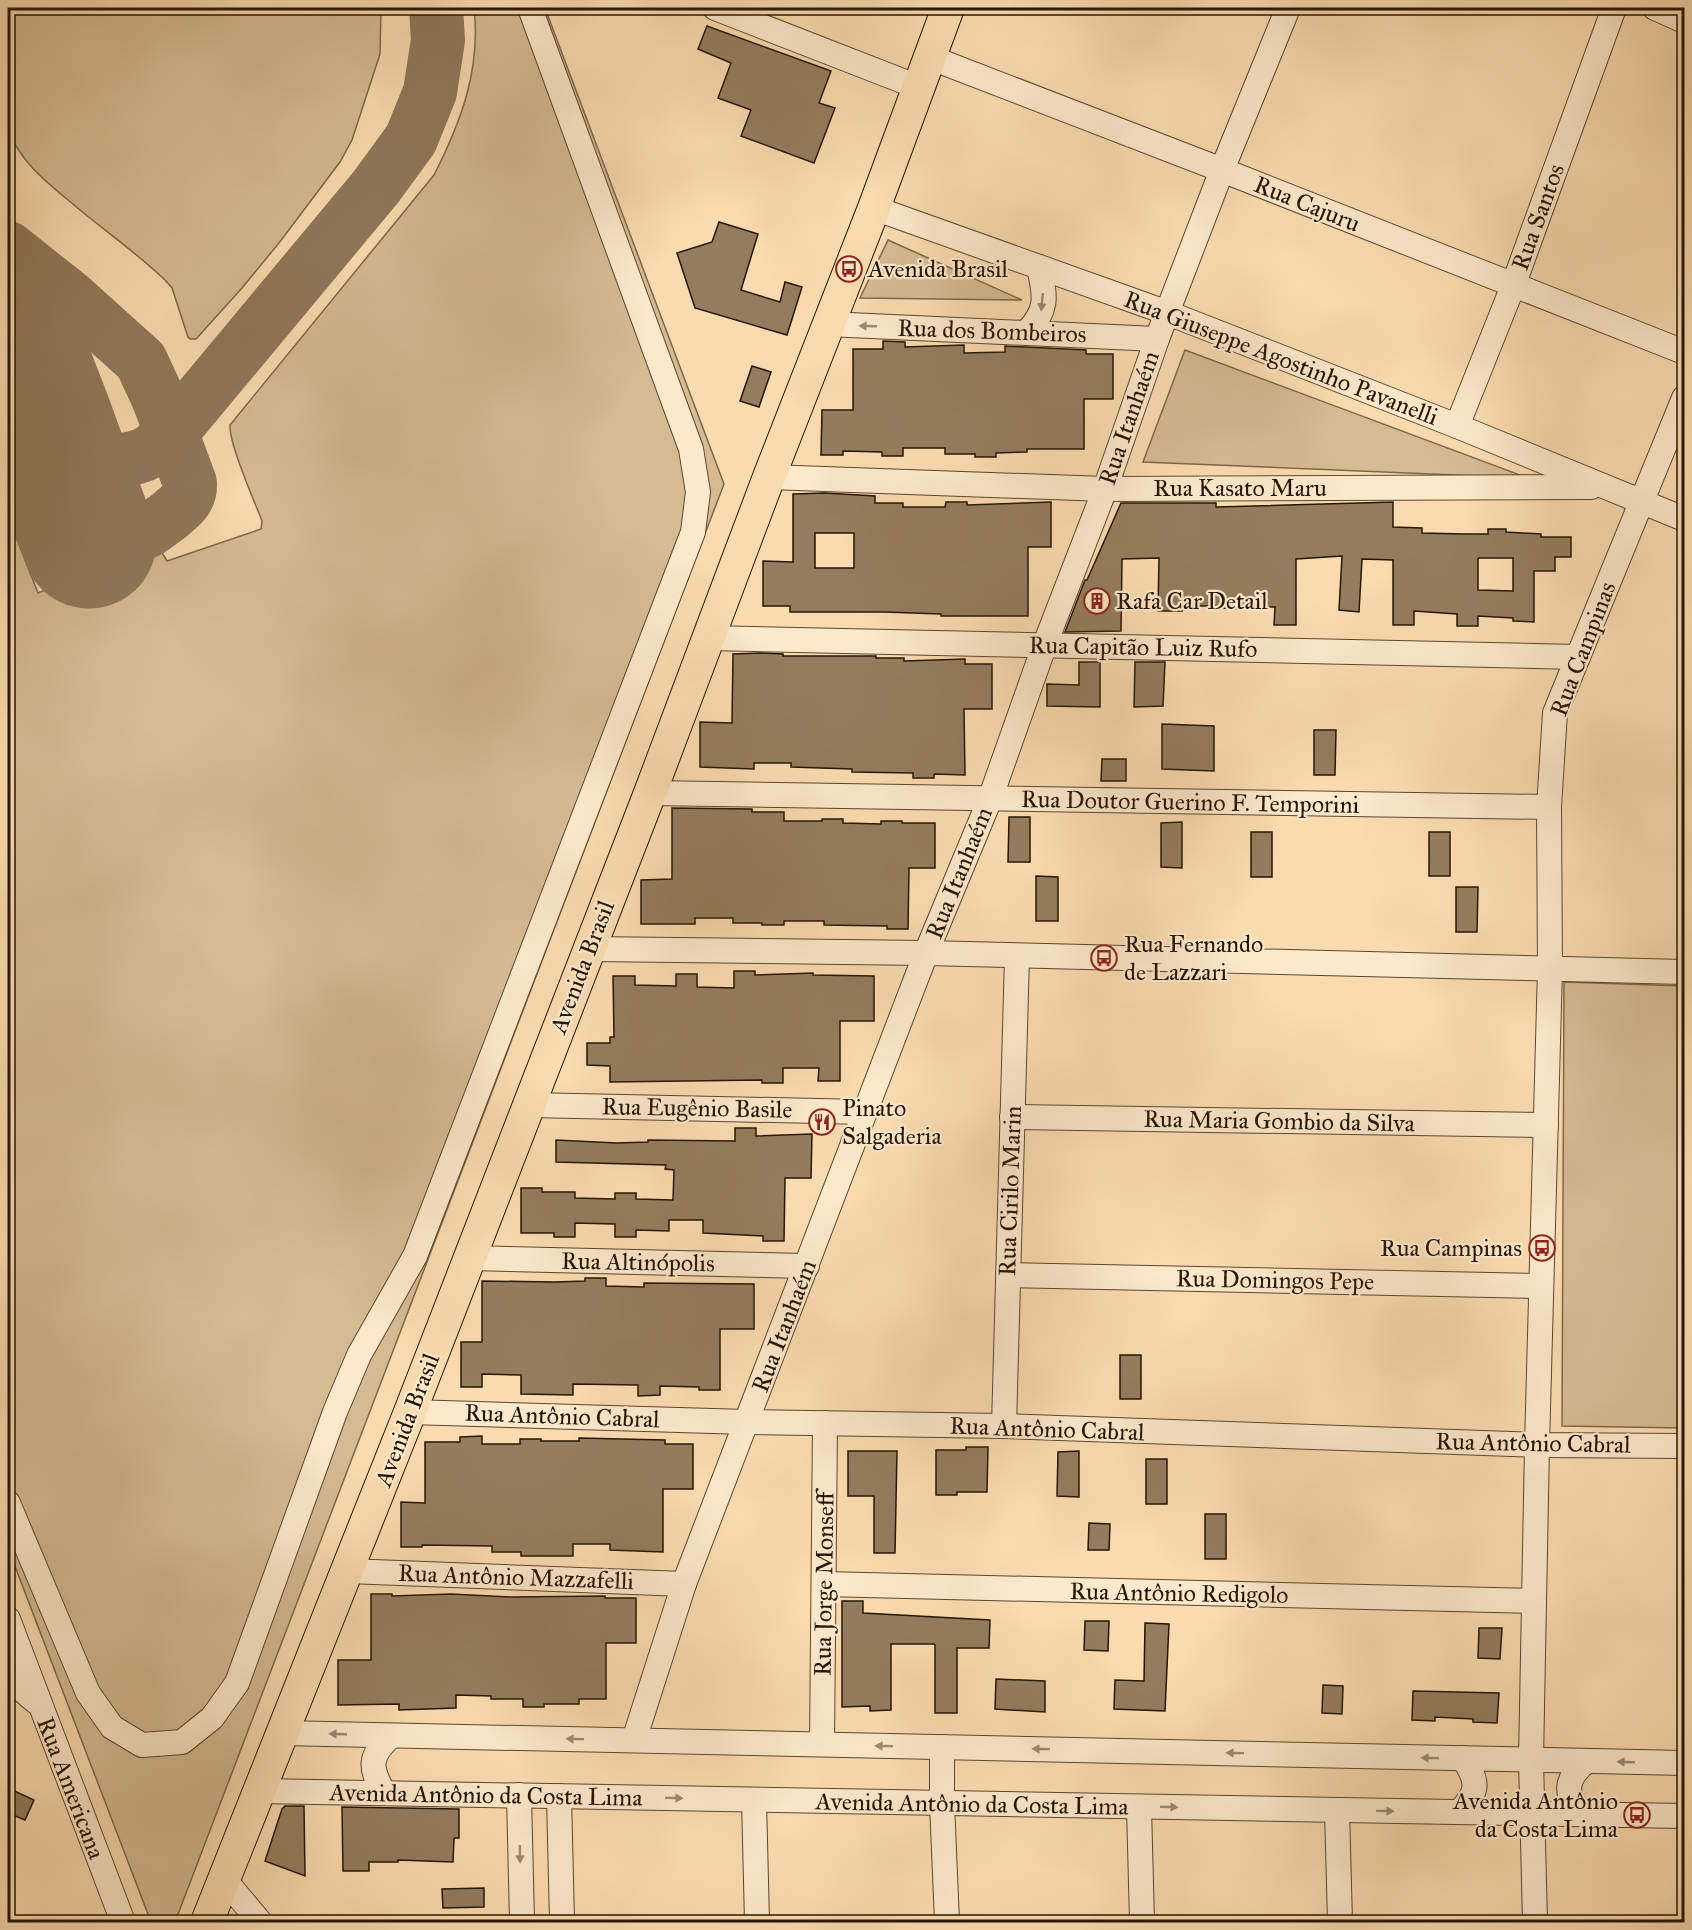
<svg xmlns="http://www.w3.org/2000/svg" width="1692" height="1930" font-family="'IM FELL Great Primer',serif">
	<rect width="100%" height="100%" fill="#fadbaf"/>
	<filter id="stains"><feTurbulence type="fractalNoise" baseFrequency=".00333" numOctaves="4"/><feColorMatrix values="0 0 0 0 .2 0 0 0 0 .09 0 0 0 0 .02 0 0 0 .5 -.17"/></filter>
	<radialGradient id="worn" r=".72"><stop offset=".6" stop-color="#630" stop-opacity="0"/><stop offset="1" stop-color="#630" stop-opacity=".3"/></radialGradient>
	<!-- green -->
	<g fill="#d6ba92" stroke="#7e684c" stroke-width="1.5">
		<path d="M8,8H381L380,54L352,140L340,162L279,243L242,288L196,339H190L188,337L172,288L165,280C139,255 108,233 80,210C52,186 21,165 8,129Z"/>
		<path d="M474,8H545L724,484L175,1922H151L8,1548V516L38,593L157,544L167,561L261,529L262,521C254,500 229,444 230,425L434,175C461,122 481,69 474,8Z"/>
		<polygon points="888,240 1022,300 860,298"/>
		<polygon points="1185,350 1528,478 1143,462"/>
		<polygon points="1564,982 1684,986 1684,1428 1562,1426"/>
	</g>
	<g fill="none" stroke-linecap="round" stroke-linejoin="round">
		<!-- taxiway -->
		<g stroke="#90785b" stroke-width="54">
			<path d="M8,248L71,298L141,361L159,400L190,483C191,500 180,506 169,516C160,522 152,530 142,534C85,556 28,526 8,471"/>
			<path d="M8,420C17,388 17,373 13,340"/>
			<path d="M45,420C52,428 59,438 67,444C90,461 126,466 151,451C158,446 165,438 172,432L376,187L411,139L430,92L438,40L436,8"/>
		</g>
		<!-- runway -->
		<polyline stroke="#90785b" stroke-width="135" points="8,325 45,420 89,541"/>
	</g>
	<!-- building -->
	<g fill="#947c5e" stroke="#261607" stroke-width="1.5" fill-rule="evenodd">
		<polygon points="707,26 831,71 819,103 835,108 814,163 741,136 751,110 718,98 731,63 698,49"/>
		<polygon points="719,222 758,234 741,290 780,302 785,282 802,287 787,335 695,308 677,253 712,242"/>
		<polygon points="883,341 905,342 905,347 964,345 964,353 1005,352 1005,346 1086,350 1086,354 1113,354 1113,399 1084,399 1084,449 1027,449 1027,452 996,453 996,457 975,457 975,454 945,454 945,448 903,448 903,456 882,456 882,452 843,451 843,455 821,455 822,410 853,410 853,349 883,349"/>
		<polygon points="752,366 771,372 759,407 740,401"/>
		<path d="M825,493L875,496V503H903V507H945L946,502H967V505L1051,502V547H1028V616H941V614L885,612H790V606H763V561L793,562V494ZM815,533H854V568H815Z"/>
		<path d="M1393,502V527L1422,528V533L1463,534H1488V529H1506V532L1541,534V537H1571V557H1555V571H1534V622L1513,621V618L1478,616V626H1457V614L1414,611V625H1393V560L1362,559L1359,612L1339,610L1342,556L1296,559V625H1274L1275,607H1241V609L1219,608V606H1182V611H1158L1159,558L1122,559L1121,631L1065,632L1085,580H1087L1121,503H1216V507ZM1478,558H1513V591L1478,590Z"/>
		<polygon points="761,653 783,654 783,656 876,656 876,658 904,658 904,661 965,659 965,664 992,664 992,709 964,709 965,775 934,774 934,778 913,778 913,773 852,772 852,769 791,767 791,763 754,763 754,769 700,767 700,722 732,723 733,654"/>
		<polygon points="1079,662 1100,662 1100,707 1047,706 1047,684 1079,685"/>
		<polygon points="1135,662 1165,662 1163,706 1134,707"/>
		<polygon points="1162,724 1214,726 1214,771 1162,769"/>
		<polygon points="1314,730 1336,730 1335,775 1314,775"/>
		<polygon points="1102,759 1126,759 1126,781 1101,781"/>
		<polygon points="672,808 752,809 752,812 784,812 784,821 822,821 822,819 843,819 843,823 881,824 881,821 902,821 902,823 935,823 935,868 909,868 908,929 887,929 887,926 824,925 824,921 784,921 784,925 762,925 762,923 733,923 733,918 695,918 695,924 641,924 641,880 672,879"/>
		<polygon points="1009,817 1030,817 1030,862 1008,862"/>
		<polygon points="1182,822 1182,868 1161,867 1161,823"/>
		<rect x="1251" y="832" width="21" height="45"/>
		<rect x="1429" y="832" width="21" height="44"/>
		<polygon points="1036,876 1058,877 1058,921 1036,921"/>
		<polygon points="1456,887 1478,887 1477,932 1456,932"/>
		<polygon points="734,971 755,971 755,975 813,973 813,975 874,976 874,1021 840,1021 840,1081 818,1081 819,1068 783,1068 783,1083 762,1083 762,1080 610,1082 610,1066 587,1065 587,1043 610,1043 610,1037 614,1037 613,976 635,976 635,985 676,986 676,974 697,974 697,987 734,988"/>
		<polygon points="735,1128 756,1128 756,1136 812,1134 811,1178 785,1178 784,1241 763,1241 763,1236 703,1233 703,1220 669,1220 669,1231 636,1230 636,1237 615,1237 615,1224 575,1223 575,1237 554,1237 554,1233 521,1233 521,1188 542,1188 542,1192 575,1192 575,1198 615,1199 615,1193 636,1193 636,1199 673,1200 674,1170 665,1169 666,1165 556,1162 556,1140 617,1143 648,1142 648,1140 735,1141"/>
		<polygon points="585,1278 606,1278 606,1286 644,1287 644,1283 754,1284 754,1329 720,1329 720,1390 699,1390 699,1387 660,1386 660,1395 638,1396 638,1385 573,1384 573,1395 521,1394 521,1375 482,1374 482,1387 461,1387 461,1342 482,1342 482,1281 555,1282 585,1281"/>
		<rect x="1120" y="1355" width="21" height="44"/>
		<polygon points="482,1436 482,1444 520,1444 520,1439 541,1439 541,1441 579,1441 579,1438 665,1440 665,1444 693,1444 693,1489 663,1489 663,1552 610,1550 610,1544 573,1544 573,1556 521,1556 521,1552 492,1552 492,1546 422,1545 422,1547 401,1547 401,1502 425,1503 425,1442 460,1442 460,1437"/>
		<polygon points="966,1447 988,1447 987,1492 957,1492 957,1495 936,1495 936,1450 966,1450"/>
		<polygon points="848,1451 897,1451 895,1553 874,1553 874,1496 848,1496"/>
		<polygon points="1079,1451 1079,1497 1057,1496 1058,1452"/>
		<rect x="1146" y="1459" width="21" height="45"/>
		<rect x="1205" y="1514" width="21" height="45"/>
		<polygon points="1089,1523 1110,1524 1109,1550 1088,1550"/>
		<polygon points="371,1594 392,1594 392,1596 451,1594 511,1597 605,1596 605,1598 636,1598 636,1643 606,1643 606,1699 579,1699 579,1704 544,1704 544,1707 523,1707 523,1699 491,1699 491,1696 456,1695 456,1708 399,1710 399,1704 338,1705 338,1660 371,1660"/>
		<polygon points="842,1601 863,1601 863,1613 990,1620 989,1648 957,1648 957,1713 935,1713 935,1645 934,1644 891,1644 891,1710 870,1711 870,1706 842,1707"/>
		<polygon points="1085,1621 1109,1621 1108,1651 1084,1650"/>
		<polygon points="1145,1623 1169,1624 1165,1711 1114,1709 1115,1680 1144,1681"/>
		<polygon points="1479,1628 1502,1628 1500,1659 1478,1658"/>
		<polygon points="996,1679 1045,1681 1045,1712 995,1709"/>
		<polygon points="1323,1685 1343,1686 1342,1714 1322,1713"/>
		<polygon points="1413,1691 1499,1693 1497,1723 1473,1722 1473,1719 1435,1717 1435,1721 1412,1720"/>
		<polygon points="8,1788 34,1800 25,1820 8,1813"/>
		<polygon points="285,1806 304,1806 305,1876 265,1861 282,1809"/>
		<polygon points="342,1807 459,1809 459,1838 454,1838 453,1862 398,1860 398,1862 369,1862 369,1871 343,1871"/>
		<polygon points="484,1888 484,1907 443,1908 442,1889"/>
	</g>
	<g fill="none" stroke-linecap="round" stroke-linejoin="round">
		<!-- minor casing -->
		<g stroke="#5b4731" stroke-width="26">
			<g id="minor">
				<polyline points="715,8 918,87"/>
				<polyline points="1655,8 1684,21"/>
				<polyline points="929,57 1222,170 1684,352"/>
				<polyline points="874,208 1168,313 1457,426 1684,519"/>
				<polyline points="827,324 1157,339"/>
				<path d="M1027,332C1049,309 1045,296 1039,267"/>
				<polyline points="1457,426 1513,286 1614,8"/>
				<polyline points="769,477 1105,489 1591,487"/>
				<polyline points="708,638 1578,657"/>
				<polyline points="650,793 1549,807"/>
				<polyline points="589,949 926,953 1684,972"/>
				<polyline points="529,1105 865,1112"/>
				<polyline points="1012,1117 1546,1125"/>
				<polyline points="470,1258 807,1266"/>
				<polyline points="1008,1275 1541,1286"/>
				<polyline points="410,1412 747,1422 1004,1426 1537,1445 1684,1446"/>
				<polyline points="1004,1426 1017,956"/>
				<polyline points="8,1503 88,1693 112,1727 142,1745 182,1742 212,1718 237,1683 335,1412 359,1355 415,1256 693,532 698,492 691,449 530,8"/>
				<polyline points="347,1571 684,1584"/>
				<polyline points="824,1584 1534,1601"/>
				<polyline points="8,1619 123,1922"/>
				<polyline points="8,1678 36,1702"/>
				<polyline points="282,1733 1684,1763"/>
				<polyline points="634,1740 684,1584 926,953 990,799 1045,644 1105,489 1157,339 1222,170 1288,8"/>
				<polyline points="822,1744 825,1423"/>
				<polyline points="942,1747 942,1803 947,1922"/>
				<polyline points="259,1791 1684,1816"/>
				<path d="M384,1793C369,1767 369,1756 391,1736"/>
				<polyline points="519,1795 522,1922"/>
				<polyline points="559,1796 562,1922"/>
				<polyline points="754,1800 757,1922"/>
				<polyline points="1139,1807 1142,1922"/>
				<polyline points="1337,1810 1340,1922"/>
				<path d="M1459,1812C1479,1792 1479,1782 1463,1758"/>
				<path d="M1581,1813C1563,1793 1566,1779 1586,1761"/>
				<polyline points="224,1879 260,1922"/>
				<polyline points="1535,1922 1531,1760 1537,1445 1550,968 1549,807 1555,713 1684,398"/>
			</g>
		</g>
		<!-- major casing -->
		<g stroke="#261607" stroke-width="34">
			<polyline id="major" points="207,1922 410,1412 650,793 769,477 874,208 948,8"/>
		</g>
		<!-- minor -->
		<use href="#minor" stroke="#fce8cb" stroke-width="24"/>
		<!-- major -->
		<use href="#major" stroke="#fadbaf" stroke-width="32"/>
	</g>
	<!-- one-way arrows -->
	<defs><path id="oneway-solid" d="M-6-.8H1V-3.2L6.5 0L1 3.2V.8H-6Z" transform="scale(1.5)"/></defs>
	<g fill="#9c8a73">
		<use href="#oneway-solid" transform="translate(1042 302) rotate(96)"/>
		<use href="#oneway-solid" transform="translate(868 326) rotate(-178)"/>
		<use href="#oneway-solid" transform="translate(338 1734) rotate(-178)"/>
		<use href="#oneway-solid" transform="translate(575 1739) rotate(-179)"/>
		<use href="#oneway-solid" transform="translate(884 1746) rotate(-179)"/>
		<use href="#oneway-solid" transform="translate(1041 1749) rotate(-179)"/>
		<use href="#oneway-solid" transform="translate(1235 1753) rotate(-179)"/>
		<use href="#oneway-solid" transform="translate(1430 1758) rotate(-179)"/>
		<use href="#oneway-solid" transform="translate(1626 1762) rotate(-179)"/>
		<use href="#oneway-solid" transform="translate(674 1798) rotate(1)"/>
		<use href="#oneway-solid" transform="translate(1169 1807) rotate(1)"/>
		<use href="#oneway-solid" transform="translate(1385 1811) rotate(1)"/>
		<use href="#oneway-solid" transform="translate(520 1854) rotate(89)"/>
	</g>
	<!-- icons -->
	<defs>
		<g id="bus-ring" transform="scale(1.35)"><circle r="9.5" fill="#fce8cb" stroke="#8f2418" stroke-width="1.5"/><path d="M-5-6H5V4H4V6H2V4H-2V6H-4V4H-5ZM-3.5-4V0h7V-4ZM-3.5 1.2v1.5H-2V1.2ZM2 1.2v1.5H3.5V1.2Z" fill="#8f2418"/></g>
		<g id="building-ring" transform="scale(1.35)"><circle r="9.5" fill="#fce8cb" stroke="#8f2418" stroke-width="1.5"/><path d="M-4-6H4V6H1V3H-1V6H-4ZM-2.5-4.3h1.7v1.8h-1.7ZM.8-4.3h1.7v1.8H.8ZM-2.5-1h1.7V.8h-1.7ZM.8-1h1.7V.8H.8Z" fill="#8f2418"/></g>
		<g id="restaurant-ring" transform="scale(1.35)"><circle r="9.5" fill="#fce8cb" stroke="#8f2418" stroke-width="1.5"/><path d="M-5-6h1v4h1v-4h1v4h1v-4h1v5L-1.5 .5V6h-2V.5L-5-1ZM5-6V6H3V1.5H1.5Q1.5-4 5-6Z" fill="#8f2418"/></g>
	</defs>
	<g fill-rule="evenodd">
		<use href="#bus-ring" x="849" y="269"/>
		<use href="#building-ring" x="1097" y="601"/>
		<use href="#bus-ring" x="1104" y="958"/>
		<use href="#restaurant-ring" x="822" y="1122"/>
		<use href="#bus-ring" x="1542" y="1248"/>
		<use href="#bus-ring" x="1637" y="1815"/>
	</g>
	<g text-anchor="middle" stroke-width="4.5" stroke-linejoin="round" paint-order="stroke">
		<!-- street labels -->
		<g font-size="24" fill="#261607" stroke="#fce8cb">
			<text transform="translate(1307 204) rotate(22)" y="8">Rua Cajuru</text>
			<text transform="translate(1538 217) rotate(-70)" y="8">Rua Santos</text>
			<text transform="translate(992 331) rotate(2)" y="8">Rua dos Bombeiros</text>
			<text transform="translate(1281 358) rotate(21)" y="8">Rua Giuseppe Agostinho Pavanelli</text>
			<text transform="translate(1129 418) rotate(-71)" y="8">Rua Itanhaém</text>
			<text x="1240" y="496">Rua Kasato Maru</text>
			<text transform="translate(1143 647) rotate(1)" y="8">Rua Capitão Luiz Rufo</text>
			<text transform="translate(1583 649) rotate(-69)" y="8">Rua Campinas</text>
			<text transform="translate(1190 802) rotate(1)" y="8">Rua Doutor Guerino F. Temporini</text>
			<text transform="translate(959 873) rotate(-68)" y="8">Rua Itanhaém</text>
			<text transform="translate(582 967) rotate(-69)" y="8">Avenida Brasil</text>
			<text transform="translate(697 1108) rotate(1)" y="8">Rua Eugênio Basile</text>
			<text transform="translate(1279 1121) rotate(1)" y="8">Rua Maria Gombio da Silva</text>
			<text transform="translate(1010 1191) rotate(-88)" y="8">Rua Cirilo Marin</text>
			<text transform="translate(638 1262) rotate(1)" y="8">Rua Altinópolis</text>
			<text transform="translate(1275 1280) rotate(1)" y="8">Rua Domingos Pepe</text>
			<text transform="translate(784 1326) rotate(-69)" y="8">Rua Itanhaém</text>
			<text transform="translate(562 1416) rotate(2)" y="8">Rua Antônio Cabral</text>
			<text transform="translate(407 1420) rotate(-69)" y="8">Avenida Brasil</text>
			<text transform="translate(1047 1429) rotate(2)" y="8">Rua Antônio Cabral</text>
			<text transform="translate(1533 1443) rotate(1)" y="8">Rua Antônio Cabral</text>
			<text transform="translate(516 1577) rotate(2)" y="8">Rua Antônio Mazzafelli</text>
			<text transform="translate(824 1584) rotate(-89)" y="8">Rua Jorge Monseff</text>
			<text transform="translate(1179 1593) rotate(1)" y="8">Rua Antônio Redigolo</text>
			<text transform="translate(71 1788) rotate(69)" y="8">Rua Americana</text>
			<text transform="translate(486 1795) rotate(1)" y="8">Avenida Antônio da Costa Lima</text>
			<text transform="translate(972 1804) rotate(1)" y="8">Avenida Antônio da Costa Lima</text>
		</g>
		<!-- poi labels -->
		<g font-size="24" fill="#261607" stroke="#fce8cb" text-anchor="start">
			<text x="868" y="277">Avenida Brasil</text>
			<text x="1116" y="609">Rafa Car Detail</text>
			<text x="1124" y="952">Rua Fernando<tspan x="1124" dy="28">de Lazzari</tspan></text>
			<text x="842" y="1116">Pinato<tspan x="842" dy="28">Salgaderia</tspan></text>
			<text x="1522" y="1256" text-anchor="end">Rua Campinas</text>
			<text x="1618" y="1809" text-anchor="end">Avenida Antônio<tspan x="1618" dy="28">da Costa Lima</tspan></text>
		</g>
	</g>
	<!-- margin -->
	<rect width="1692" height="1930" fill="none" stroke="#fadbaf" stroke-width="30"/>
	<rect x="9" y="9" width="1674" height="1912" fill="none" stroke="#261607" stroke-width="3"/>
	<rect x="15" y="15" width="1662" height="1900" fill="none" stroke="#261607" stroke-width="1.5"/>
	<rect width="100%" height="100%" filter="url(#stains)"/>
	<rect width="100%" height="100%" fill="url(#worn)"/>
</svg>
